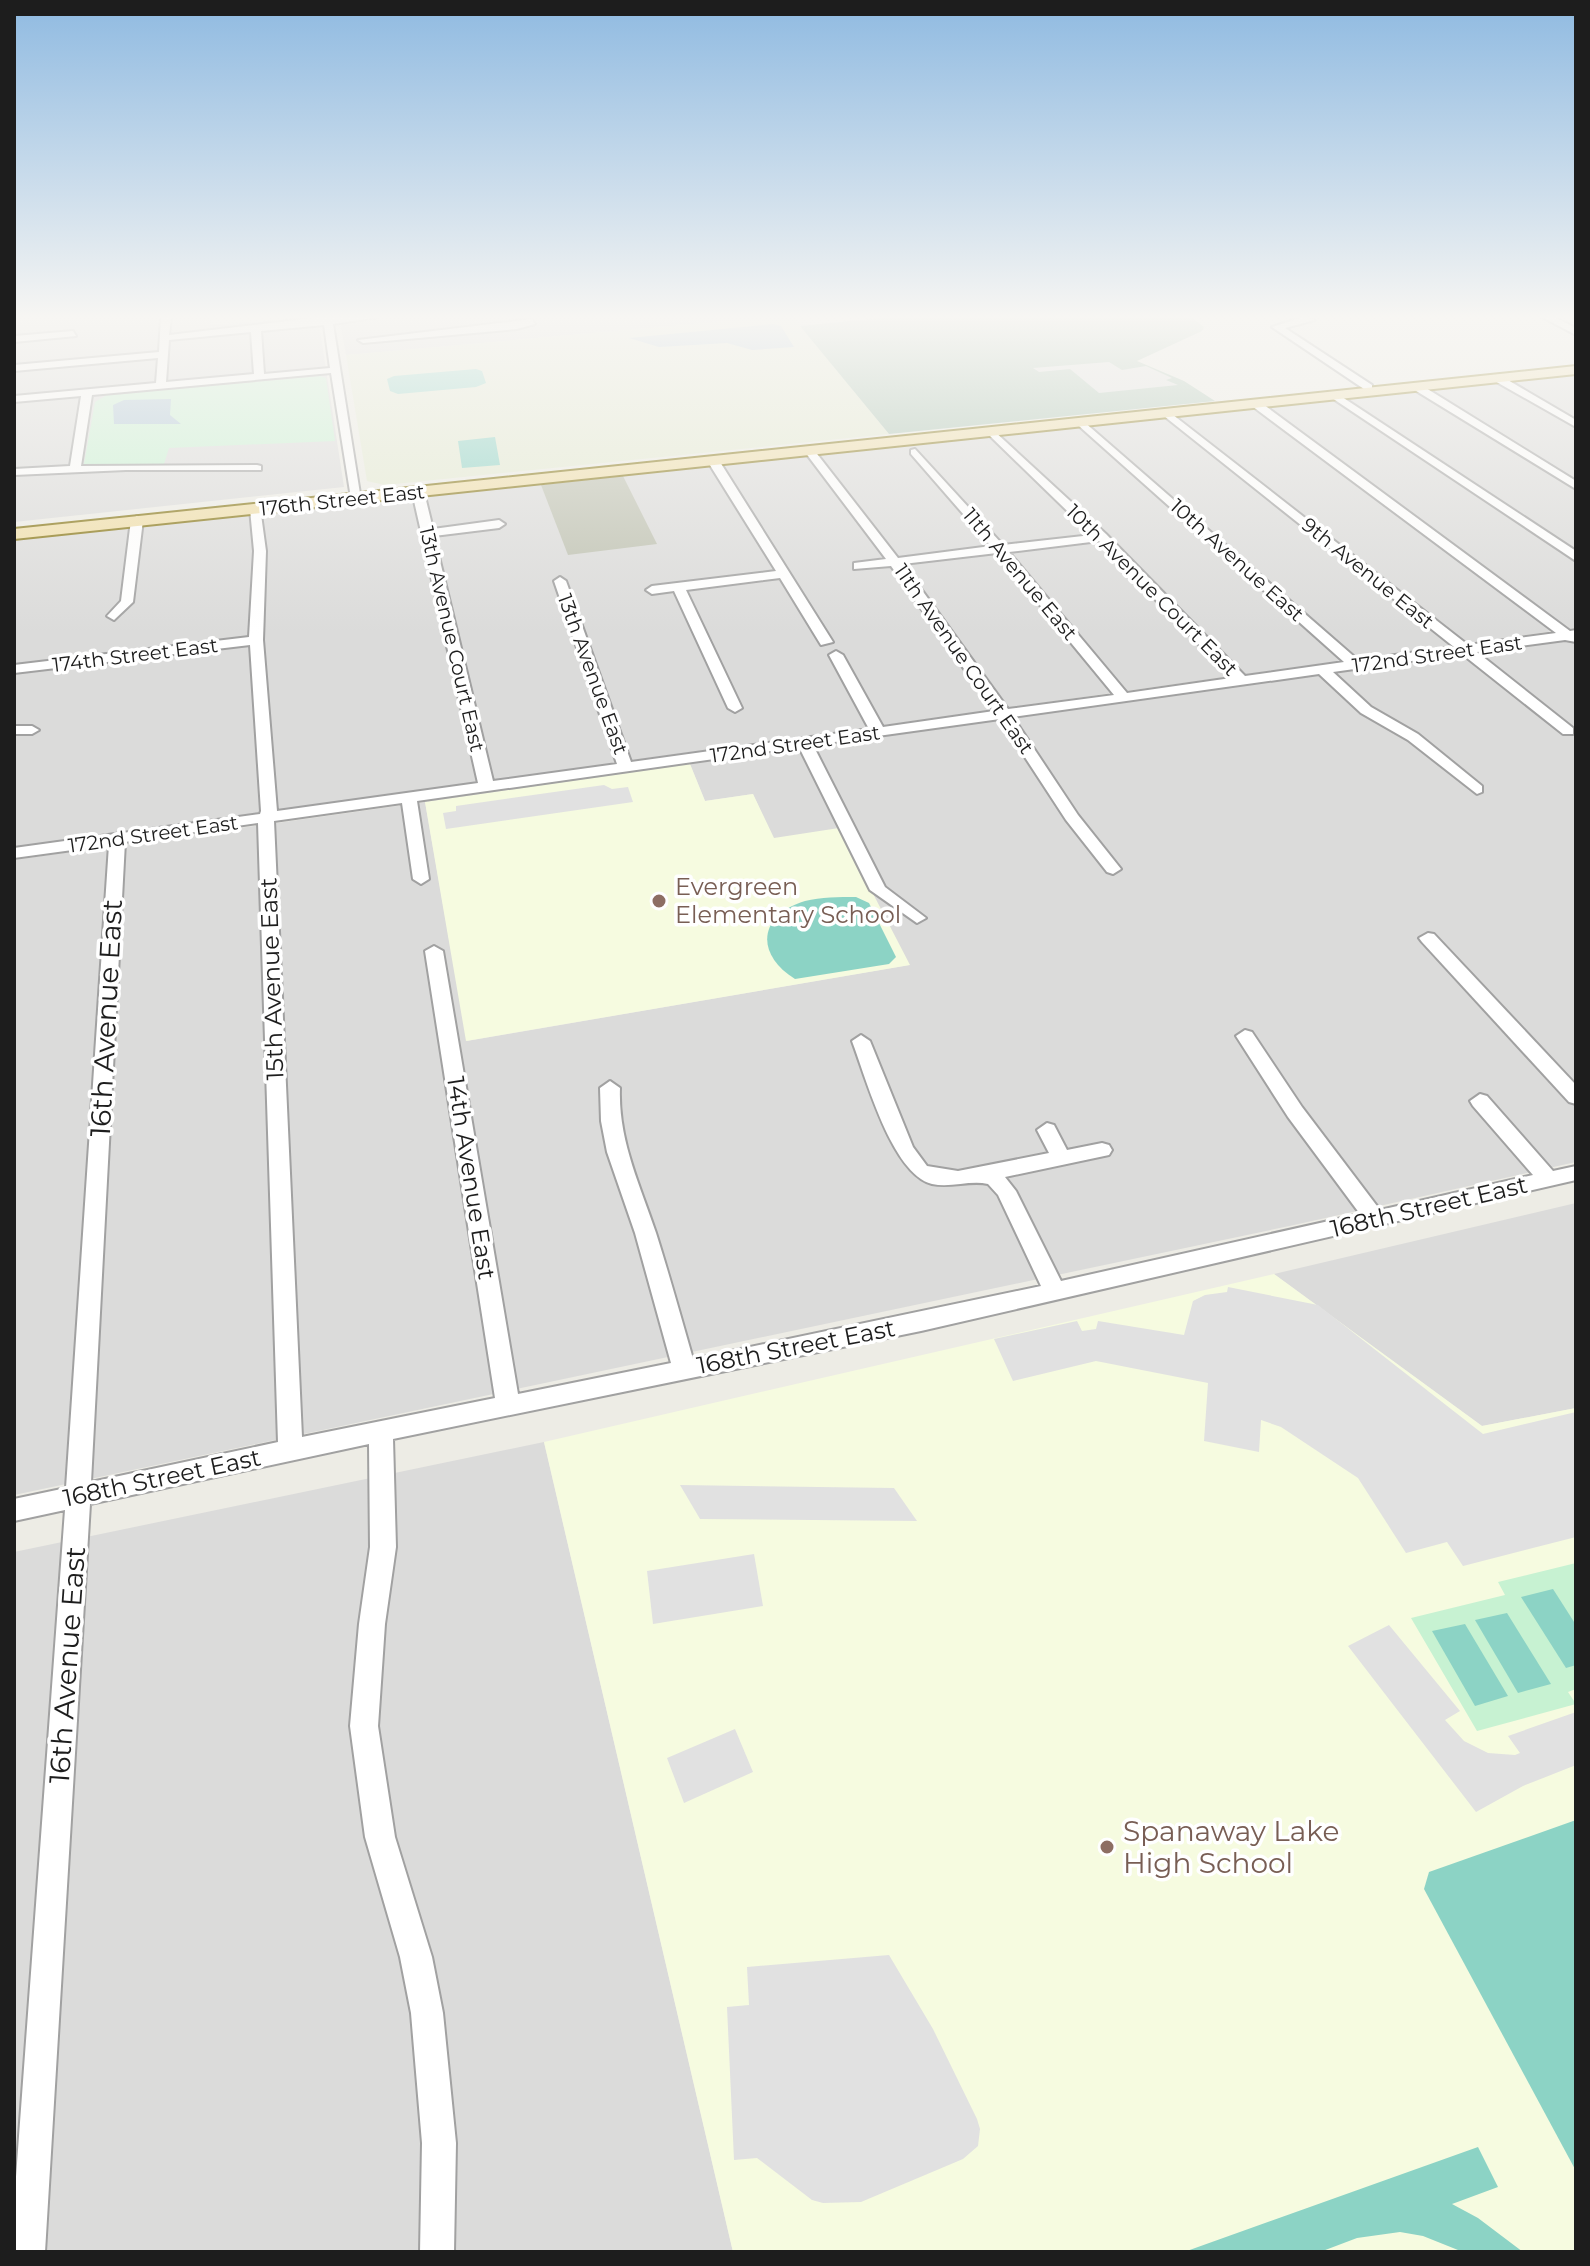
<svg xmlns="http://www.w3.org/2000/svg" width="1590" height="2266" font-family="Montserrat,sans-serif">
	<rect width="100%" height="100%" fill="#edece5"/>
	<!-- residential -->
	<g fill="#dbdbda">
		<polygon points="14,317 210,317 211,325 318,317 344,487 14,522"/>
		<polygon points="339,317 773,317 346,355"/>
		<polygon points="1576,375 1576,628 14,847 14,538"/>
		<polygon points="1576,637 1576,1162 1294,1225 14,1495 14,860 425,802 467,1041 909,965 773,838 753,794 705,801 690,764"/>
		<polygon points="1576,1203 1576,1408 1482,1426 1274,1274"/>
		<polygon points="544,1442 733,2252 14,2252 14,1552"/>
	</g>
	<!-- education -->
	<g fill="#f6fbe0">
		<polygon points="690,764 705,801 753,794 774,838 839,828 910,965 466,1041 425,802"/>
		<polygon points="1274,1274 1482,1426 1576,1408 1576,2252 733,2252 544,1442"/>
	</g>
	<!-- construction -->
	<polygon fill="#bec1b1" points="623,476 657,544 568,555 541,485"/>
	<!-- farmland -->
	<polygon fill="#e4ead2" points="773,317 793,317 889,434 385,485 367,481 346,355"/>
	<!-- cemetery -->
	<polygon fill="#a9c3b2" points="890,317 1191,317 1204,327 1202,331 1137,361 1184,381 1215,401 889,434 800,326"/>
	<!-- park -->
	<g fill="#c7f2d2">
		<polygon points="320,376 326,378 335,441 169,448 164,464 84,464 95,402 107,395"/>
		<polygon points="1576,1563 1576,1689 1568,1692 1576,1704 1477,1731 1411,1618 1505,1595 1498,1582"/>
	</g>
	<!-- pitch -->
	<g fill="#8cd3c5">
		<polygon points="476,369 482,371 486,383 476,387 398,394 390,391 387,379 394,376"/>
		<polygon points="495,437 500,465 462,468 458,441"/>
		<path d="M856,897L869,903L896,957L889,964L795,979C755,954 758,915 805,901C821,897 839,897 856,897Z"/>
		<polygon points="1553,1589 1576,1625 1576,1665 1566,1668 1521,1597"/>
		<polygon points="1507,1613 1551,1684 1518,1693 1475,1620"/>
		<polygon points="1465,1624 1508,1696 1475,1706 1432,1631"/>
		<polygon points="1576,1820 1576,2171 1424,1889 1429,1872"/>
		<polygon points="1478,2147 1498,2187 1452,2204 1478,2218 1523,2252 1463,2252 1423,2236 1400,2232 1357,2238 1320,2252 1184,2252"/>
	</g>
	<!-- parking -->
	<g fill="#e1e1e1">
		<polygon points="1109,362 1122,370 1146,366 1172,378 1166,380 1178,385 1099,393 1070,369 1039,372 1033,368"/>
		<polygon points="604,785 612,789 628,787 633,802 446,829 443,813 456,811 456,806"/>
		<polygon points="1228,1287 1318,1305 1483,1434 1576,1412 1576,1537 1463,1566 1447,1542 1406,1553 1358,1478 1281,1427 1261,1420 1259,1452 1204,1441 1208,1383 1096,1361 1013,1381 994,1339 1077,1321 1082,1331 1096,1329 1098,1321 1184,1335 1193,1301 1205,1295 1227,1292"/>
		<polygon points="680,1485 894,1488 917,1521 700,1519"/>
		<polygon points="754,1554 763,1606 653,1624 647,1571"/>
		<polygon points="1389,1625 1460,1711 1445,1720 1464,1741 1488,1753 1515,1755 1520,1753 1508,1736 1576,1712 1576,1765 1523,1786 1476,1812 1348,1646"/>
		<polygon points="735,1729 753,1772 684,1803 667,1758"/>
		<polygon points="889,1955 933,2029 977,2119 980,2129 978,2146 963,2159 861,2202 823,2203 812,2200 757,2158 734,2160 727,2007 749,2005 747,1967"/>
	</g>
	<!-- water -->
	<g fill="#aac4d6">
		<polygon points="773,324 781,326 794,347 752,350 727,343 659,347 629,338"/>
		<polygon points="171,399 170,415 181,424 114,424 113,405 124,400"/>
	</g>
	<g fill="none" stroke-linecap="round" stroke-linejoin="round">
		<!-- minor casing -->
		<g stroke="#a1a1a1" stroke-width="4">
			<g id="minor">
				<path d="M161,317H171L169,335L322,317H379L333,324L361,500L351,498L331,373L92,395L81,466L257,465L261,466V470H126L14,475V469L70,466L81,396L14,402V396L156,383L158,358L14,371V365L159,352ZM324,325L330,368L264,374L261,331ZM251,332L254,374L166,382L169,340Z"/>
				<polygon points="1303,317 1315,320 1285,328 1372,385 1372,389 1364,389 1272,327"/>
				<polygon points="1542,317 1554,317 1576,328 1576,335"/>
				<polygon points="532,319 535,324 517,329 363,343 358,340"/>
				<polygon points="73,331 76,336 14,342 14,336"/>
				<polygon points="1493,376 1501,376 1576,420 1576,427 1493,380"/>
				<polygon points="1413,385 1421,385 1576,481 1576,489 1413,389"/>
				<polygon points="1336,393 1576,551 1576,561 1332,398 1332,394"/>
				<path d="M1252,402H1260L1570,631L1576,630V642L1565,640L1477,652L1573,728V734H1563L1462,654L1333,672L1371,707L1418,734L1482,786V792L1477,794L1408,740L1361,713L1319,674L1013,717L1078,815L1121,869L1113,874L1107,872L1066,820L1000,719L813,745L885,887L926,918L917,923L870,890L799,747L417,801L429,879L421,884L413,879L402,803L274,821L302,1437L495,1398L425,951L434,946L443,951L518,1394L671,1363L635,1233L607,1152L601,1121L600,1088L610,1081L620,1088C618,1140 640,1185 656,1233C669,1274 681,1317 693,1359L1041,1286L998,1195L988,1184C970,1180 951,1188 932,1184C892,1174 866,1078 852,1041L861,1035L870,1041L913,1147L927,1166L958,1171L1049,1153L1037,1130L1047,1123L1054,1125L1067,1150L1102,1143L1109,1145L1112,1150L1109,1155L1005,1177L1016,1191L1061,1281L1360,1214L1288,1117L1236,1036L1245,1030L1252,1032L1302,1107L1380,1210L1533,1175L1473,1106L1470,1101L1480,1094L1487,1096L1553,1171L1576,1166V1180L921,1331L393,1439L396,1547L385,1624L378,1726L395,1837L432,1957L443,2013L456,2143L454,2252H420L422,2143L411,2013L400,1957L365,1837L350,1726L359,1624L370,1547L369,1444L90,1504L45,2252H14V2204L65,1510L14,1521V1499L66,1488L109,845L14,858V848L260,814L261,811L250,645L14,673V665L249,637L254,551L250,509L260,507L266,551L263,640L277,811L478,783L412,492L418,489L424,492L433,529L499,520L505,524L499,528L434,536L493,781L617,764L554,581L560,577L566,581L631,762L869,729L829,655L836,651L843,655L883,727L994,711L891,566L854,569V563L886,559L805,452L814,450L898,558L991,546L911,454V450L915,449L1003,545L1092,535L989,435V431L993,430L1106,534L1245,676L1344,662L1079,426V422L1083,421L1358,660L1454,647L1164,416L1163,414L1168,411L1468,645L1556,633L1252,406ZM1099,541L1231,678L1127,693L1009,552ZM997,553L1114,695L1008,709L903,564ZM258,823L278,1442L91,1482L125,842Z"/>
				<polygon points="710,460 720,462 833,642 821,645 780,578 686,590 742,708 735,712 728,708 674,591 652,594 646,590 652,586 776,571 708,462"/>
				<polygon points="137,516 143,520 133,602 114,620 107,616 121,601 131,520"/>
				<polygon points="14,726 32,726 39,730 32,734 14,734"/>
				<polygon points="1428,933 1434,934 1576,1085 1576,1104 1569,1102 1422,942 1419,938"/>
			</g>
		</g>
		<!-- major casing -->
		<g stroke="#857412" stroke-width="4">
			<polygon id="major" points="1576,366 1576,374 14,539 14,529"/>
		</g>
		<!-- minor -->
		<use href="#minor" fill="#fff" fill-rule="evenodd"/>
		<!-- major -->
		<use href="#major" fill="#f0dea7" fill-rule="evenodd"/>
	</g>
	<!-- sky -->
	<linearGradient id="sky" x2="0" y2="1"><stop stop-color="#8fbae1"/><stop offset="0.5" stop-color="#f7f6f3"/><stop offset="1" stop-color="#f7f6f3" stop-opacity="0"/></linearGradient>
	<rect width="1590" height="634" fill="url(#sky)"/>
	<!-- markers -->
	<g fill="#8d6e63" stroke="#fff" stroke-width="3">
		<circle cx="659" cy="901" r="8"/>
		<circle cx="1107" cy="1847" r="8"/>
	</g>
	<g text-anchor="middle" stroke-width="7" stroke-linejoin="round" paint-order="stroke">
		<!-- far-street labels -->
		<g font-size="20" fill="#1d1d1d" stroke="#fff">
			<text transform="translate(342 500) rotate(-6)" y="7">176th Street East</text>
			<text transform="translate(1237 560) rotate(42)" y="7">10th Avenue East</text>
			<text transform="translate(1368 573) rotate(39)" y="7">9th Avenue East</text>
			<text transform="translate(1020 574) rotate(50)" y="7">11th Avenue East</text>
			<text transform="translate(1152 590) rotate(45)" y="7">10th Avenue Court East</text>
			<text transform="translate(452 639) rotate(77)" y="7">13th Avenue Court East</text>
			<text transform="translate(1437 654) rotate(-8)" y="7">172nd Street East</text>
			<text transform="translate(135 655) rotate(-7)" y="7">174th Street East</text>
			<text transform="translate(964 659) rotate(55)" y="7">11th Avenue Court East</text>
			<text transform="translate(593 674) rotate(70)" y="7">13th Avenue East</text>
			<text transform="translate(795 744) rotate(-8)" y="7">172nd Street East</text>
			<text transform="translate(153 834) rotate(-8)" y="7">172nd Street East</text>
		</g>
		<!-- education labels -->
		<g font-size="24" fill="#785e54" stroke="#fff" text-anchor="start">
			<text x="675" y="895">Evergreen<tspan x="675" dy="28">Elementary School</tspan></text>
		</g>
		<!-- street labels -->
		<g font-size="24" fill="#1d1d1d" stroke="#fff">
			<text transform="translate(272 979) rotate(-92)" y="8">15th Avenue East</text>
			<text transform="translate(471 1178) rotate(81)" y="8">14th Avenue East</text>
			<text transform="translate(1429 1207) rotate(-13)" y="8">168th Street East</text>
			<text transform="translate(796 1347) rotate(-11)" y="8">168th Street East</text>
			<text transform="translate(162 1478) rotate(-12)" y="8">168th Street East</text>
		</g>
		<!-- near-street labels -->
		<g font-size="28" fill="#1d1d1d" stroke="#fff">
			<text transform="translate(106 1018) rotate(-87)" y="10">16th Avenue East</text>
			<text transform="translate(67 1665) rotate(-86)" y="10">16th Avenue East</text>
		</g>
		<!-- near-education labels -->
		<g font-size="28" fill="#785e54" stroke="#fff" text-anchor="start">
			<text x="1123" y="1841">Spanaway Lake<tspan x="1123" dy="32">High School</tspan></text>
		</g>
	</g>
	<!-- border -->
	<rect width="1590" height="2266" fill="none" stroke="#1d1d1d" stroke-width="32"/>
</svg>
